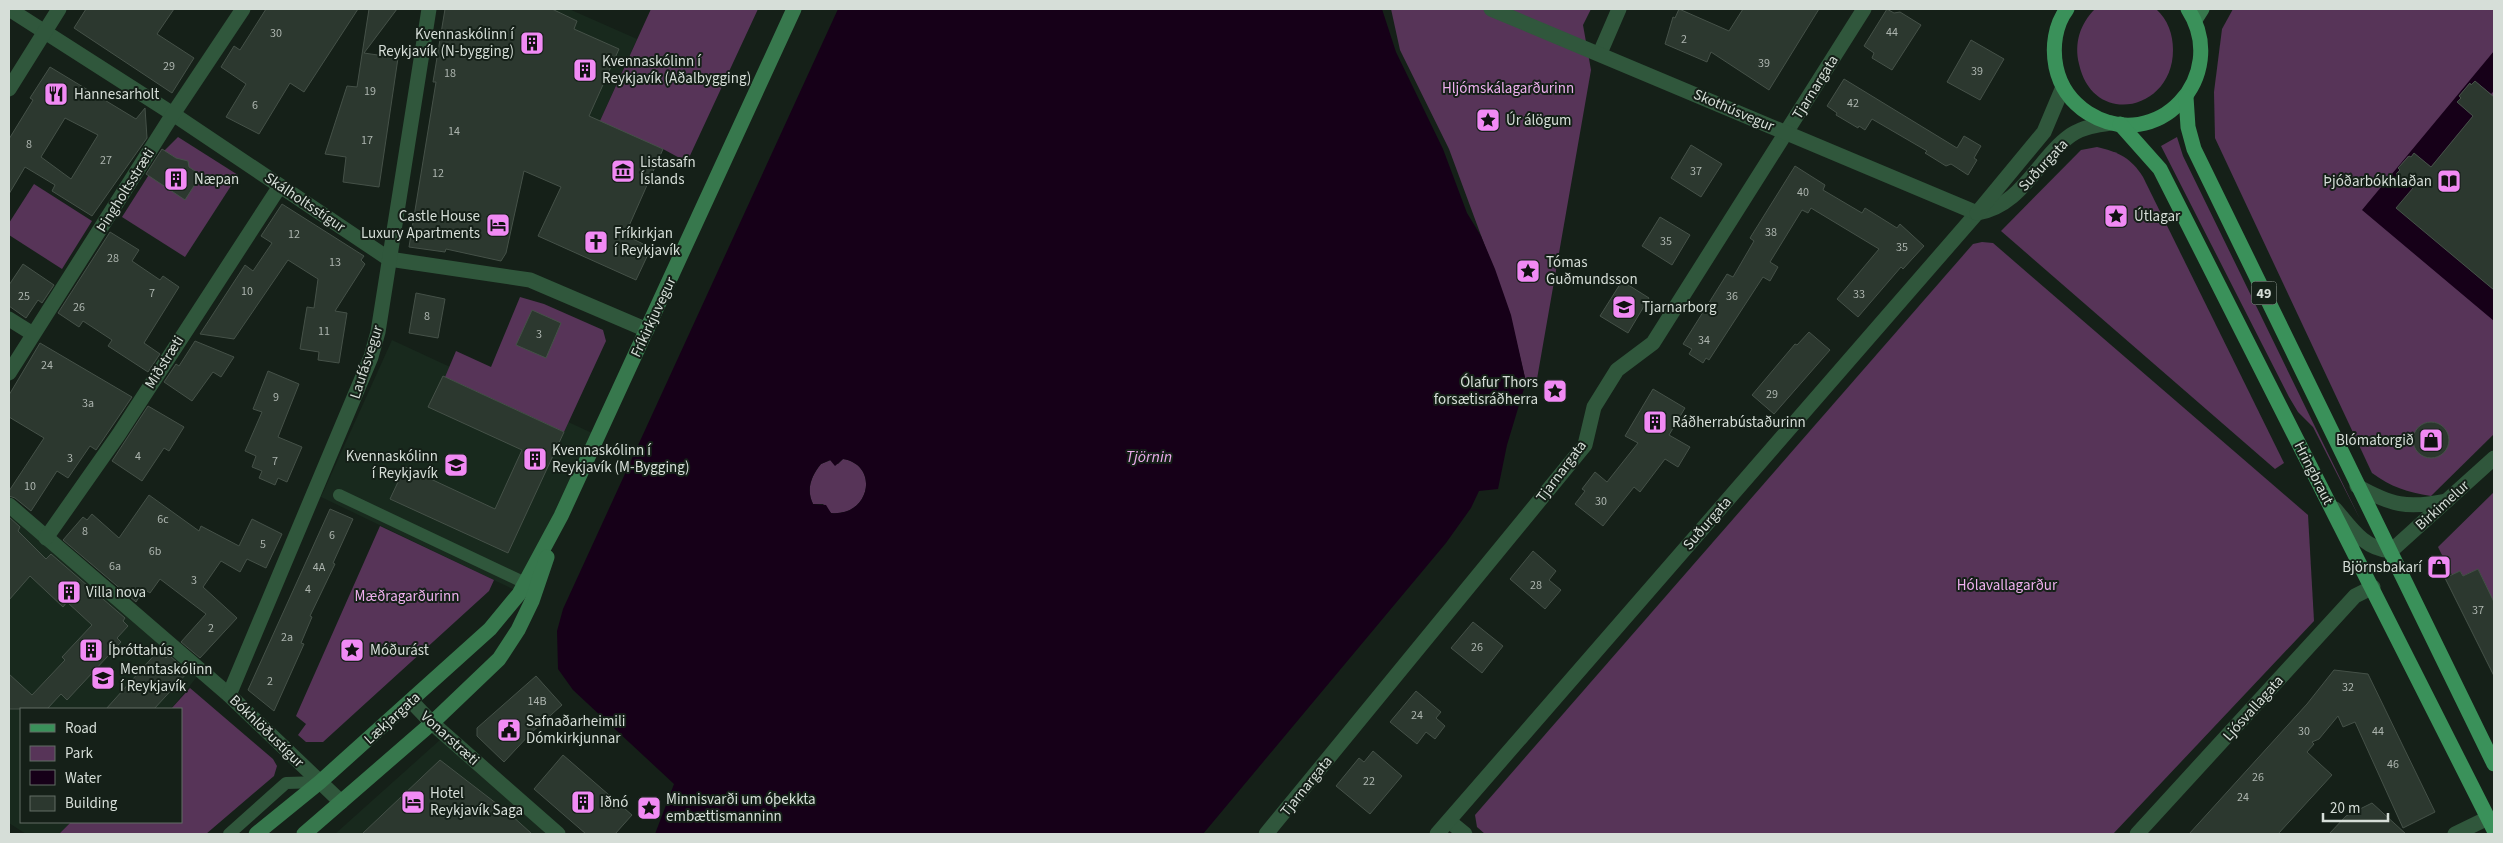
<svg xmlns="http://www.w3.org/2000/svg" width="2503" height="843" font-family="'Source Sans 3',sans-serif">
	<rect width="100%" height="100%" fill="#152018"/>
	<!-- built -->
	<g fill="#18291d">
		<polygon points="503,9 569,9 637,39 599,123 494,66"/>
		<polygon points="392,340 592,433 517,591 321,497"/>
		<polygon points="9,505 204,668 171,709 21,709 21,822 71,822 59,834 26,834 9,823"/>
		<polygon points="441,739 551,834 335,834"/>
	</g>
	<!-- green -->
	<g fill="#573458">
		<polygon points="651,9 758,9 687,162 663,149 599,123"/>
		<polygon points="1391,9 1591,9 1583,25 1591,70 1537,379 1526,382 1509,311 1449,149 1400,50"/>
		<path d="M2095,9H2156C2168,20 2173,34 2173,50C2173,111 2093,128 2079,64C2074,43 2080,24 2095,9Z"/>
		<path d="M2233,9H2494V434L2431,496C2407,492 2391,487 2372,473L2215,138L2214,92L2222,29Z"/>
		<polygon points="178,137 238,175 185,257 122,217 164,151"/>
		<polygon points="2177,137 2183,156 2360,519 2313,427 2298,412 2289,397 2161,146"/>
		<path d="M2097,147C2119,152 2131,158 2143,177L2284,463L2275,469L2001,231L2081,150Z"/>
		<polygon points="34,184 92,221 62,269 9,235 9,223"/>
		<polygon points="1982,242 1993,243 2308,515 2314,621 2113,834 1485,834 1477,827 1475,815 1973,244"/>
		<polygon points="520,297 544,304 603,330 606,341 564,432 445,377 456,351 491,367"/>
		<path d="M843,459C880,465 870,517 831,513L823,504H813C806,490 811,476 821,464L831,460L838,464Z"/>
		<polygon points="2494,492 2494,602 2478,569 2463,576 2460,571 2452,575 2438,547"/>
		<polygon points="380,526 494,580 489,591 323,742 306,742 298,735 306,724 296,716"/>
		<polygon points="190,688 273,759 277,766 274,776 206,834 59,834 71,822 181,822 181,709 171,709"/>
	</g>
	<!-- water -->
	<g fill="#160018" fill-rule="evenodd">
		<path d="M838,9H1382L1396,52L1443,149L1467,213L1481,236L1495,269L1511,315L1526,382L1507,445L1498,489L1479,491L1471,508L1446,543L1203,834H655L674,784L573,690L558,669L557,631L563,609ZM843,459C880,465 870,517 831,513L826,505L813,504C806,490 811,476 821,464L830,460L835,466Z"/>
		<polygon points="2494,51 2494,91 2491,94 2475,81 2471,85 2469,84 2459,96 2461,98 2457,102 2473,116 2431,167 2414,153 2411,157 2408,156 2398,168 2400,170 2396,174 2413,188 2397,208 2494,290 2494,321 2362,210"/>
	</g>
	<!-- building -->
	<g fill="#2c382f" stroke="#455148" fill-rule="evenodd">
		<polygon points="86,9 174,9 157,34 194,58 172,93 74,28"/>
		<polygon points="266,9 358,9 304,92 290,83 259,134 226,117 246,84 221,67 234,46 240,50"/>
		<polygon points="369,9 397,9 364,53 398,58 379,187 343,182 346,157 325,154 347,86 357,87"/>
		<polygon points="445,9 552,9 577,21 574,29 619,49 589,116 663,149 625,235 651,248 636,280 538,236 561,187 524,171 506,253 501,261 446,249 445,252 409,247 436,82 433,82"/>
		<polygon points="1679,9 1729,31 1743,9 1819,9 1769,90 1711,52 1707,62 1665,44 1673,17 1675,18"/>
		<polygon points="1887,9 1894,13 1900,12 1921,25 1892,70 1872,58 1874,53 1864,46"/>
		<polygon points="1971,40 2004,59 1980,100 1947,82"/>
		<path d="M50,67L136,119L145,108L147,138L92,216L52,191L55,185L25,167L9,194V139L33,100L30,98ZM65,118L98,135L71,179L41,157Z"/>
		<polygon points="1844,79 1957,148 1964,136 1981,146 1974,158 1977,160 1968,175 1951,164 1946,166 1925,153 1927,151 1872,119 1865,130 1859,126 1858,128 1836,115 1837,113 1827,106"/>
		<polygon points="2475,81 2494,97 2494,290 2396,208 2413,188 2396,174 2400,170 2398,168 2409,156 2411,157 2414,153 2431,167 2473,116 2457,102 2461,98 2459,96 2470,83 2471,85"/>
		<polygon points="1691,145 1722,164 1701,197 1671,178"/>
		<polygon points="162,149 176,158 188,161 189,167 201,175 185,200 146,174"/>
		<polygon points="1795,166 1825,185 1823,190 1862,213 1865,208 1897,228 1900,224 1924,246 1903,269 1901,267 1858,317 1837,299 1879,249 1811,208 1808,213 1802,210 1770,262 1778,267 1770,281 1763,277 1709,360 1706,358 1703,363 1689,354 1692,349 1683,344 1727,274 1733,277 1754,241 1750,238"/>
		<polygon points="282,204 364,256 361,260 365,264 335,311 347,313 339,363 318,360 319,352 300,349 307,307 314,308 318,279 288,260 234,339 200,334 245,265 253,271 272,243 261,236"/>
		<polygon points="1660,217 1690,235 1672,265 1642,246"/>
		<polygon points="110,232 139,250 132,261 160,280 163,276 179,287 144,343 160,354 148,372 108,346 112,340 83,321 79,327 58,313"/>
		<polygon points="23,264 54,285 42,303 38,300 26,318 9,306 9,285"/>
		<polygon points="1622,281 1649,298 1628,333 1600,316"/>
		<polygon points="416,293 445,299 438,338 409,333"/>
		<polygon points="532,310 561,323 546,358 516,345"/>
		<polygon points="1809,332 1830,350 1774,414 1752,395 1795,344 1797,345"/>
		<polygon points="195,341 234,357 221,377 213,372 192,401 164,382 176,364 179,366"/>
		<polygon points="40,343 132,397 96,450 90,446 68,478 57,471 31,511 15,498 9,496 9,491 44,438 9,417 9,395"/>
		<polygon points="268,371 299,384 278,437 302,447 287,482 278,478 275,485 259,478 262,471 252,467 256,456 245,451 262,412 253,409"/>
		<polygon points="443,376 564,432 508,553 390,499 405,467 495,509 522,450 428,407"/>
		<polygon points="1653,389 1685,408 1669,435 1690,447 1678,467 1665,459 1640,492 1634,487 1603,526 1575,504 1585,491 1582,489 1595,472 1607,482 1638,443 1625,436"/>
		<polygon points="148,406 184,427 169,451 164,448 142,481 112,461"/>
		<circle cx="2431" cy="440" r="18"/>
		<polygon points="149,495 199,531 201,526 239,546 252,519 282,534 266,568 247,559 240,572 221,561 203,587 237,618 200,658 181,642 206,614 160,579 150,593 144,589 136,602 63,540 83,517 87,520 92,514 119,538"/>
		<polygon points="330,509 353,519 333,563 335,564 310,616 312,617 301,643 304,644 274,711 248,690"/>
		<polygon points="9,517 20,527 18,531 46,559 51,554 125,618 123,621 128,626 117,638 121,642 67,700 61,694 47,709 9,709 9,674 32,695 65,660 62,657 92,625 67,602 63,607 30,576 9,600"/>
		<polygon points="1533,551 1556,571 1549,580 1561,590 1545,609 1510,579"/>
		<polygon points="2478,569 2494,602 2494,676 2445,578 2460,571 2463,576"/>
		<polygon points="1473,622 1503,646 1482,673 1451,648"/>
		<polygon points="158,651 166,658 169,655 188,672 154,709 106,709"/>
		<polygon points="2334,670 2368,674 2435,812 2403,828 2355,722 2343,727 2338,716 2319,739 2312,742 2314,744 2307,752 2332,775 2278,834 2189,834 2307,704"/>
		<polygon points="536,676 562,705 531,733 504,762 477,736 477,728"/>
		<polygon points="1416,691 1441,712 1436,718 1445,726 1435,739 1426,732 1417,744 1390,722"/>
		<polygon points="1373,751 1402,776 1370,814 1336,786 1359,758 1364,762"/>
		<polygon points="563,755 632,815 615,834 586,834 534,789"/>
		<polygon points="440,760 510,814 532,834 362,834"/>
		<polygon points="2372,803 2406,834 2329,834 2346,816"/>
	</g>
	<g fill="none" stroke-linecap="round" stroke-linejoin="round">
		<!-- service -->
		<g stroke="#30573c" stroke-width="12">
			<polyline points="339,495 525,583"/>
			<polyline points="229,834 286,783 320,782"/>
		</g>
		<!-- minor -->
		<g stroke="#30573c" stroke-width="15">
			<polyline points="9,9 173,114 389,259 530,280 647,330"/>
			<polyline points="1600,53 1619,9"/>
			<polyline points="9,89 59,9"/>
			<polyline points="9,319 33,334"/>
			<polyline points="9,373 173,114 243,9"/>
			<polyline points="9,505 229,695 341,802"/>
			<polyline points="46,538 119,434 280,186"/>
			<polyline points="229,695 371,357 378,332 429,9"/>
			<polyline points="411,701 432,723 558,834"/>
			<polyline points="1449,821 1465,834"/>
			<polyline points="1266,834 1585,445 1594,407 1617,370 1653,343 1864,9"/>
			<polyline points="1437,834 1977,213"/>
			<polyline points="2137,834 2355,596 2373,587"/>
			<polyline points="2455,834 2488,818"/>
		</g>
		<!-- tertiary -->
		<g stroke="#30573c" stroke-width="15">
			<polyline points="1491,9 1977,213"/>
			<path d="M1977,213C2022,206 2038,158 2071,135C2083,127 2097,125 2111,123"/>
			<polyline points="1977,213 2044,132 2063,87"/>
			<path d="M2357,486C2391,505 2407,509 2446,501"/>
			<path d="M2335,509C2351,528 2364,549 2391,551L2494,458"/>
		</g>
		<!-- secondary -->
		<g stroke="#37784d" stroke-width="15">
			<polyline points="2195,20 2202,9"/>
			<polyline points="256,834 320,782 490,629 519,594 561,516 794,9"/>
			<polyline points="304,834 432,723 499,659 518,630 532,601 547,557"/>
		</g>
		<!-- primary -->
		<g stroke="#3a915a" stroke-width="15">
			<path d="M2067,9C2055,25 2052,47 2056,67C2060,86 2071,102 2088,113C2157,156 2231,76 2188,9"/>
			<polyline points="2186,97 2188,127 2194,149 2494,764"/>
			<polyline points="2120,124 2160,169 2494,830"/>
		</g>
	</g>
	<!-- icons -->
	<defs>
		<g id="building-square" transform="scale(1.25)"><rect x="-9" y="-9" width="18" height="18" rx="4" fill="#f18af4" stroke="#152018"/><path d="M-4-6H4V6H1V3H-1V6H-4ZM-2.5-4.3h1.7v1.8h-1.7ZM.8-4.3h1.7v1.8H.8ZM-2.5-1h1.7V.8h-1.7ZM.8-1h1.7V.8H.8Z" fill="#111"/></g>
		<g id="restaurant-square" transform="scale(1.25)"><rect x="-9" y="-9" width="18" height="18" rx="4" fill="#f18af4" stroke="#152018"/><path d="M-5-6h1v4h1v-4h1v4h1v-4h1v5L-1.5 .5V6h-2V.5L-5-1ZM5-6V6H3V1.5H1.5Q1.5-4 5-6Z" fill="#111"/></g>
		<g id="sight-square" transform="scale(1.25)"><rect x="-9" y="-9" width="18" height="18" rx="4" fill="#f18af4" stroke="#152018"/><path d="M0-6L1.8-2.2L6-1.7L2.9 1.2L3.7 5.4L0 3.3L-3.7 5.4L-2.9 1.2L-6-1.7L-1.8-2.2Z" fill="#111"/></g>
		<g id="museum-square" transform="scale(1.25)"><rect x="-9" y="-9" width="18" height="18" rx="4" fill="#f18af4" stroke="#152018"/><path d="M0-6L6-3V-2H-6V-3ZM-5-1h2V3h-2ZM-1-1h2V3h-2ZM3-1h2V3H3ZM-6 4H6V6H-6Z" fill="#111"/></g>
		<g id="library-square" transform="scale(1.25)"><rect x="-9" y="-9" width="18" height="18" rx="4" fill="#f18af4" stroke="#152018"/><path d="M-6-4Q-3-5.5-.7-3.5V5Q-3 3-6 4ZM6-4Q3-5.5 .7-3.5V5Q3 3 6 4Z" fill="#111"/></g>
		<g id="hotel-square" transform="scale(1.25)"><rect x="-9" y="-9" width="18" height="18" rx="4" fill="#f18af4" stroke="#152018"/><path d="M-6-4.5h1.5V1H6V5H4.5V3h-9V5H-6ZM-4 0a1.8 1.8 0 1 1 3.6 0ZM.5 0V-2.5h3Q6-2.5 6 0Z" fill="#111"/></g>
		<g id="church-square" transform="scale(1.25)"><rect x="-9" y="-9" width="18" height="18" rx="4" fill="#f18af4" stroke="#152018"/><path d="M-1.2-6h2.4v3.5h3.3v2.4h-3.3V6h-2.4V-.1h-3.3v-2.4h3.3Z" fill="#111"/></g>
		<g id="school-square" transform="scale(1.25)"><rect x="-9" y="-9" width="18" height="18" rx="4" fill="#f18af4" stroke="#152018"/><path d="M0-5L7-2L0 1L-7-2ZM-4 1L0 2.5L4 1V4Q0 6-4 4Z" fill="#111"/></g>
		<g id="shop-square" transform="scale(1.25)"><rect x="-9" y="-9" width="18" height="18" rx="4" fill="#f18af4" stroke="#152018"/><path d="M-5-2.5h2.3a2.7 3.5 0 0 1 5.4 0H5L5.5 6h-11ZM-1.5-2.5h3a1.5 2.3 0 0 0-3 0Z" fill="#111"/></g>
		<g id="university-square" transform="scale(1.25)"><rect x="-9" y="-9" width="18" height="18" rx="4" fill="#f18af4" stroke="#152018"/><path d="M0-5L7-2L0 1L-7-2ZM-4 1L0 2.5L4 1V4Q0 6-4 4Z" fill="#111"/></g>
		<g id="civic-square" transform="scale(1.25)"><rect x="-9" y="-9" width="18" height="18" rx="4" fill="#f18af4" stroke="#152018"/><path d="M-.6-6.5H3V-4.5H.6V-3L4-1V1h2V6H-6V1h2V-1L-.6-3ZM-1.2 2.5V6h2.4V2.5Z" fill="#111"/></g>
	</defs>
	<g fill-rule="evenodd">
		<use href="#building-square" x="532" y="43"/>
		<use href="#building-square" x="585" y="70"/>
		<use href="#restaurant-square" x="56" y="94"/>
		<use href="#sight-square" x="1488" y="120"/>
		<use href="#museum-square" x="623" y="171"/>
		<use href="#building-square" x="176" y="179"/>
		<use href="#library-square" x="2449" y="181"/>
		<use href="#sight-square" x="2116" y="216"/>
		<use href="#hotel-square" x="498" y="225"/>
		<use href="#church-square" x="596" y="242"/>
		<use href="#sight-square" x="1528" y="271"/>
		<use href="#school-square" x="1624" y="307"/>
		<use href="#sight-square" x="1555" y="391"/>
		<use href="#building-square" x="1655" y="422"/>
		<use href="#shop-square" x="2431" y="440"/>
		<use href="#building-square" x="535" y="459"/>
		<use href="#school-square" x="456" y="465"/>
		<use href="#shop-square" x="2439" y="567"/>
		<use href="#building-square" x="69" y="592"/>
		<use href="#building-square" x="91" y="650"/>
		<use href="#sight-square" x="352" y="650"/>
		<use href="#university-square" x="103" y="678"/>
		<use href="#civic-square" x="509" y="730"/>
		<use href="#hotel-square" x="413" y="802"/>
		<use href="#building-square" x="583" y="802"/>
		<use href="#sight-square" x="649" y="808"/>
	</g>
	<g text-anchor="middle" stroke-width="4" stroke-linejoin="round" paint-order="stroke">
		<!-- number labels -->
		<g font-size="12" fill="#acb4ae">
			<text x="1892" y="36">44</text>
			<text x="276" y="37">30</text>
			<text x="1684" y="43">2</text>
			<text x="1764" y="67">39</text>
			<text x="169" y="70">29</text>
			<text x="1977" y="75">39</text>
			<text x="450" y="77">18</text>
			<text x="370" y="95">19</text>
			<text x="1853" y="107">42</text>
			<text x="255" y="109">6</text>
			<text x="454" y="135">14</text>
			<text x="367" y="144">17</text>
			<text x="29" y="148">8</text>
			<text x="106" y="164">27</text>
			<text x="1696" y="175">37</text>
			<text x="438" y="177">12</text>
			<text x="1803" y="196">40</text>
			<text x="1771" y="236">38</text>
			<text x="294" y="238">12</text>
			<text x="1666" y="245">35</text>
			<text x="1902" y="251">35</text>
			<text x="113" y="262">28</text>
			<text x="335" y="266">13</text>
			<text x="247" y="295">10</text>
			<text x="152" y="297">7</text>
			<text x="1859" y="298">33</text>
			<text x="24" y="300">25</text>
			<text x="1732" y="300">36</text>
			<text x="79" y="311">26</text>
			<text x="427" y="320">8</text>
			<text x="324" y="335">11</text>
			<text x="539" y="338">3</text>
			<text x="1704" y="344">34</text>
			<text x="47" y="369">24</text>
			<text x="1772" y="398">29</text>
			<text x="276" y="401">9</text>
			<text x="88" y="407">3a</text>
			<text x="138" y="460">4</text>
			<text x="70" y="462">3</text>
			<text x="275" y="465">7</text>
			<text x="30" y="490">10</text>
			<text x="1601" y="505">30</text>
			<text x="163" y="523">6c</text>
			<text x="85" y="535">8</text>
			<text x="332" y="539">6</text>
			<text x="263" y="548">5</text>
			<text x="155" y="555">6b</text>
			<text x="115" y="570">6a</text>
			<text x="319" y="571">4A</text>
			<text x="194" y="584">3</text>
			<text x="1536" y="589">28</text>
			<text x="308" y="593">4</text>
			<text x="2478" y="614">37</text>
			<text x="211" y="632">2</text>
			<text x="287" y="641">2a</text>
			<text x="1477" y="651">26</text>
			<text x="270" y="685">2</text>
			<text x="2348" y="691">32</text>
			<text x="537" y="705">14B</text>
			<text x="1417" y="719">24</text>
			<text x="2304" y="735">30</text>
			<text x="2378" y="735">44</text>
			<text x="2393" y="768">46</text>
			<text x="2258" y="781">26</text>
			<text x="1369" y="785">22</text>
			<text x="2243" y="801">24</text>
		</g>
		<!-- shield labels -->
		<rect fill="#152018" stroke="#9ca59e" stroke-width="1" x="2251.5" y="281.5" width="25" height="23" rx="4"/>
		<g font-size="14" font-weight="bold" fill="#d6ded8">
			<text x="2264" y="298">49</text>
		</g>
		<!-- poi labels -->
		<g font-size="15" fill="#d6ded8" stroke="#152018" text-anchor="start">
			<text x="514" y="39" text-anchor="end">Kvennaskólinn í<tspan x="514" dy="17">Reykjavík (N-bygging)</tspan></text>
			<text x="602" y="66">Kvennaskólinn í<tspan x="602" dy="17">Reykjavík (Aðalbygging)</tspan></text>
			<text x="74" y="99">Hannesarholt</text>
			<text x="1506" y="125">Úr álögum</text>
			<text x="640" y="167">Listasafn<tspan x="640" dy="17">Íslands</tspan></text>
			<text x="194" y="184">Næpan</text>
			<text x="2432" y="186" text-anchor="end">Þjóðarbókhlaðan</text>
			<text x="480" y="221" text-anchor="end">Castle House<tspan x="480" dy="17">Luxury Apartments</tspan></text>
			<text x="2134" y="221">Útlagar</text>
			<text x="614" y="238">Fríkirkjan<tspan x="614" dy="17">í Reykjavík</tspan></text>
			<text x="1546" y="267">Tómas<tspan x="1546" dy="17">Guðmundsson</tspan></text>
			<text x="1642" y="312">Tjarnarborg</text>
			<text x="1538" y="387" text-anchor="end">Ólafur Thors<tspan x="1538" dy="17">forsætisráðherra</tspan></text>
			<text x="1672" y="427">Ráðherrabústaðurinn</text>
			<text x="2414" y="445" text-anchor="end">Blómatorgið</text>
			<text x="552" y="455">Kvennaskólinn í<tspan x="552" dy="17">Reykjavík (M-Bygging)</tspan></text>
			<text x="438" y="461" text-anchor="end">Kvennaskólinn<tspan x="438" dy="17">í Reykjavík</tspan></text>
			<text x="2422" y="572" text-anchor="end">Björnsbakarí</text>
			<text x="86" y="597">Villa nova</text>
			<text x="108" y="655">Íþróttahús</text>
			<text x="370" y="655">Móðurást</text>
			<text x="120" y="674">Menntaskólinn<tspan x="120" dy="17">í Reykjavík</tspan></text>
			<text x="526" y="726">Safnaðarheimili<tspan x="526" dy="17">Dómkirkjunnar</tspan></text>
			<text x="430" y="798">Hotel<tspan x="430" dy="17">Reykjavík Saga</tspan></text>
			<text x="666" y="804">Minnisvarði um óþekkta<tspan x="666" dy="17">embættismanninn</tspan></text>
			<text x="600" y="807">Iðnó</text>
		</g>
		<!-- street labels -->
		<g font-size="15" fill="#d6ded8" stroke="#152018">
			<text transform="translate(1815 87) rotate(-58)" y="5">Tjarnargata</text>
			<text transform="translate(1734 110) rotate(23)" y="5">Skothúsvegur</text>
			<text transform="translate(2043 165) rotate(-47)" y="5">Suðurgata</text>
			<text transform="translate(125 190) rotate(-58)" y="5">Þingholtsstræti</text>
			<text transform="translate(305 202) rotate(34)" y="5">Skálholtsstígur</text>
			<text transform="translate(653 317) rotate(-65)" y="5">Fríkirkjuvegur</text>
			<text transform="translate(164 362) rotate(-58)" y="5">Miðstræti</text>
			<text transform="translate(366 362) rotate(-72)" y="5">Laufásvegur</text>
			<text transform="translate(1561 471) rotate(-53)" y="5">Tjarnargata</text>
			<text transform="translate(2314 473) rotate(63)" y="5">Hringbraut</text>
			<text transform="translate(2442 505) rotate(-42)" y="5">Birkimelur</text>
			<text transform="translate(1707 523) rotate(-49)" y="5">Suðurgata</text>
			<text transform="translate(2253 708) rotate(-48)" y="5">Ljósvallagata</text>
			<text transform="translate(392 718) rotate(-42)" y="5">Lækjargata</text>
			<text transform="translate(267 731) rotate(44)" y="5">Bókhlöðustígur</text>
			<text transform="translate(450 738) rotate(42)" y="5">Vonarstræti</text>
			<text transform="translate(1306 786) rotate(-51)" y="5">Tjarnargata</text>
		</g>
		<!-- park labels -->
		<g font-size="15" fill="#efb0ef" stroke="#152018">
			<text x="1508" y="93">Hljómskálagarðurinn</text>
			<text x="2007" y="590">Hólavallagarður</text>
			<text x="407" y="601">Mæðragarðurinn</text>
		</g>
		<!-- water labels -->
		<g font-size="16" font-style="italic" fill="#ebacec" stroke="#152018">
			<text x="1149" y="462">Tjörnin</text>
		</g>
	</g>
	<!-- border -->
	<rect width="2503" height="843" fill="none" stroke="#d6ded8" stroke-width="20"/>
	<!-- legend -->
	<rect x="20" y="708" width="162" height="115" fill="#152018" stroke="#626c65"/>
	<rect x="30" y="724" width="25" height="8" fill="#3a915a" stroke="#626c65"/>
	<text x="65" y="733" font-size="15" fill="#d6ded8">Road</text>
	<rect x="30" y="746" width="25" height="15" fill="#573458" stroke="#626c65"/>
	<text x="65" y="758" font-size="15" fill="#d6ded8">Park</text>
	<rect x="30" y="770" width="25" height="15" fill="#160018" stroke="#626c65"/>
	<text x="65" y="783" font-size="15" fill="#d6ded8">Water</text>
	<rect x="30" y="796" width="25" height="15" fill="#2c382f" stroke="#626c65"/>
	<text x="65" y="808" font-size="15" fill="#d6ded8">Building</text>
	<!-- scale -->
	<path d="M2323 813v8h65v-8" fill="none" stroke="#d6ded8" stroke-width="2.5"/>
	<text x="2330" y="813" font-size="15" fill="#d6ded8" stroke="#152018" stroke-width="4" paint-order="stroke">20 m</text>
</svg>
